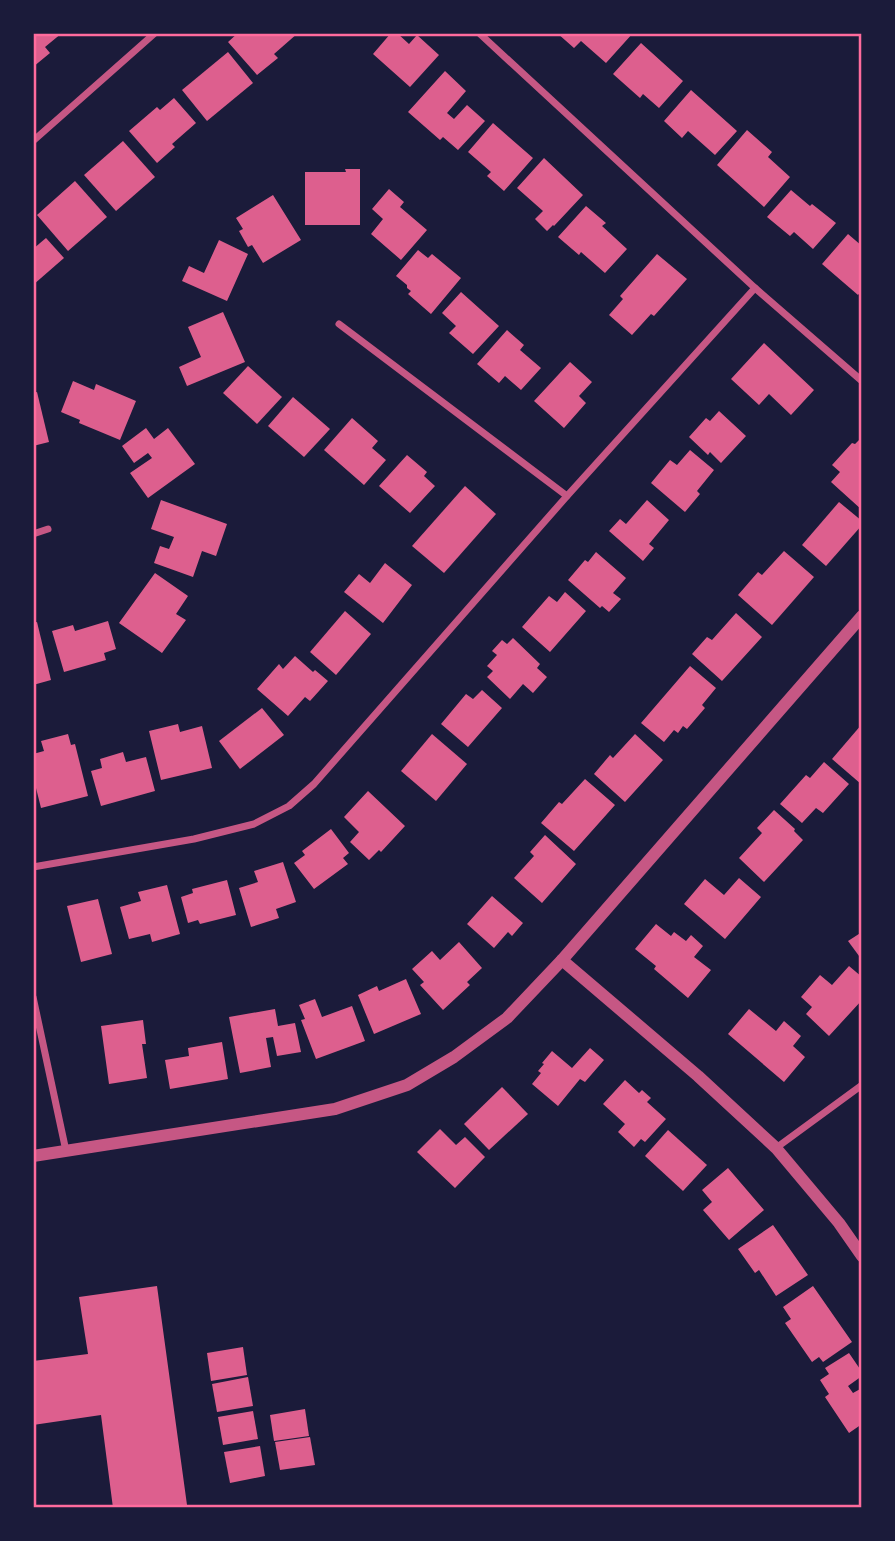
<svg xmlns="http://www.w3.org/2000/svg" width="895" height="1541" font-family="'Asap Condensed',sans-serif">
	<rect width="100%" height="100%" fill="#1b1b3a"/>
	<!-- building -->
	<g fill="#dd5f8e">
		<polygon points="33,33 62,33 45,47 50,53 33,67"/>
		<polygon points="238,33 298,33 274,54 278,58 257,75 228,42"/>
		<polygon points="391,33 397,33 409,44 417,35 439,55 410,87 373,54"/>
		<polygon points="557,33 633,33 606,63 581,41 574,48"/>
		<polygon points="641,43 683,81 659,108 643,94 640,98 613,74"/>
		<polygon points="228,52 253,83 207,121 182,90"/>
		<polygon points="445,71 466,91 447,113 454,119 467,105 485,121 458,150 443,137 440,140 408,112"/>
		<polygon points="691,90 737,131 715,155 688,131 682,138 664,121"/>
		<polygon points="174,98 196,123 172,144 175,147 157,163 129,131 157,107 160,110"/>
		<polygon points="493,123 533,158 504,191 487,176 491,172 468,152"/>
		<polygon points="747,130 772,152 768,157 790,177 764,207 717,165"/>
		<polygon points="123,141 155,177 116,211 84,175"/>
		<polygon points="544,158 583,195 554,226 553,225 547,231 535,219 543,211 517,188"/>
		<polygon points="345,169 360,169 360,225 305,225 305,172 346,172"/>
		<polygon points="75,181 107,217 68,251 37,215"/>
		<polygon points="389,189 404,202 400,207 427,230 401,260 371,234 383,219 372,209"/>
		<polygon points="791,190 810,206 812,204 836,223 813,249 794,232 790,236 767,217"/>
		<polygon points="273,195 301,240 263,263 252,245 248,247 239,231 243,229 236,218"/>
		<polygon points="586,206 606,223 602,226 627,249 605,273 581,252 579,255 558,237"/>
		<polygon points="848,234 862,246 862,290 858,295 822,264"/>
		<polygon points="46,238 64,258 33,285 33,249"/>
		<polygon points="219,240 248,254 227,301 182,281 189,266 204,273"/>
		<polygon points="418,250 428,258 432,254 461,278 431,314 408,294 411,291 407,288 407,285 396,276"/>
		<polygon points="657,254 687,279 654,316 651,314 632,335 609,315 623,299 620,296"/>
		<polygon points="461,292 499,326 473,354 449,333 456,326 442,313"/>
		<polygon points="223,312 245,362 187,386 179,367 201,357 188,327"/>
		<polygon points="507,330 524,345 520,350 541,368 521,390 505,376 499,383 477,364"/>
		<polygon points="764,343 814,390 791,415 769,394 759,405 731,379"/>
		<polygon points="570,362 592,382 579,396 586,403 564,428 534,401"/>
		<polygon points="248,366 282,397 257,424 223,393"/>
		<polygon points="73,381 94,390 96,384 136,401 120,440 79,423 80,420 61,412"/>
		<polygon points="37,392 49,442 33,446 33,393"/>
		<polygon points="293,397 330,429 304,457 268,426"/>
		<polygon points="719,411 746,436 721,463 710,452 708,455 689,437 706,418 710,421"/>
		<polygon points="352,418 378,441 372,448 386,460 364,485 324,450"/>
		<polygon points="146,428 154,439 168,428 195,464 148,498 130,473 152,458 148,453 134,463 122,446"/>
		<polygon points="862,437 862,510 831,482 840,472 832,465 852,443 855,444"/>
		<polygon points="690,450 714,470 697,491 700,494 685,512 651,483 670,460 677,465"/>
		<polygon points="407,455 427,472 424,476 435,486 410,513 379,486"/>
		<polygon points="465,486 496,514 444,573 412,546"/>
		<polygon points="161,500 227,524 216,556 202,551 193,577 154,563 160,546 169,549 174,537 151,529"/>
		<polygon points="647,500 669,520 649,544 654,548 643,561 609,531 620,519 626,524"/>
		<polygon points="839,502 862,521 862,525 826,566 802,545"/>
		<polygon points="784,551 814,577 772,625 738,595 758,572 762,575"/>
		<polygon points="596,552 626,578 613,593 621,599 609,612 602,606 600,608 568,580 585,560 588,562"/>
		<polygon points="385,563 412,585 383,623 344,592 359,574 370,583"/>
		<polygon points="155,573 188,596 176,614 186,620 162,653 119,623"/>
		<polygon points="565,592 586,611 550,652 522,627 549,596 557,602"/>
		<polygon points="345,611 371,634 336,675 310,652"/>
		<polygon points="736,613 762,637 722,681 692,654 707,637 712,640"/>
		<polygon points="108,621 116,649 104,653 106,660 64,672 52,631 73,625 75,631"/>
		<polygon points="37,622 51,680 33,685 33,623"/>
		<polygon points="513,638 540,664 537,668 547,677 533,693 523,684 510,699 487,677 493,671 487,666 497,655 492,651 502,640 507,644"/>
		<polygon points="295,656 313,672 315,670 328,681 310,701 305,697 288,716 257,689 279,664 283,669"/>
		<polygon points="690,666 716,688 702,705 705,708 687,729 683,726 678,733 674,730 664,742 641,723"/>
		<polygon points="482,690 502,708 468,747 441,724 466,694 473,699"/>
		<polygon points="262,708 284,735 240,769 219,741"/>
		<polygon points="178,724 180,732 202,726 212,768 161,780 149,731"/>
		<polygon points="862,724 862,782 861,784 832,759"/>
		<polygon points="68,734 71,745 75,744 88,796 41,808 33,776 34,762 33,754 44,751 41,741"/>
		<polygon points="432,734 467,764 436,801 401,771"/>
		<polygon points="635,734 663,760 625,802 594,774 610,755 613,758"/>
		<polygon points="123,752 126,762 146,757 155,791 101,806 91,771 102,768 100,759"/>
		<polygon points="824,762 849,784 823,813 816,808 802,823 780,804 806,775 810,778"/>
		<polygon points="585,779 615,805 574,851 541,823 559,802 562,804"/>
		<polygon points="368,791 405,826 381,852 379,850 369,860 350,842 359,832 344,817"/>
		<polygon points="774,810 795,829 794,831 803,840 764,882 739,858 762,833 757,828"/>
		<polygon points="331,829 349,853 343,858 348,864 314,889 294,863 305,855 302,851"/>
		<polygon points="545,835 576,864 542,903 514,878 534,856 530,852"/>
		<polygon points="283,862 296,902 276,909 279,918 251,927 239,888 258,882 254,871"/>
		<polygon points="739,878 761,897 725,939 684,904 705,879 724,895"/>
		<polygon points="227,880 236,915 200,924 198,920 188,923 181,897 193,893 192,889"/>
		<polygon points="167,885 180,934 152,942 150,934 129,939 120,907 141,901 138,892"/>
		<polygon points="492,896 523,923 512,936 508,932 494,948 467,924"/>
		<polygon points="98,899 112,954 81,962 67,906"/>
		<polygon points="656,924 671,936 674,932 686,941 691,935 703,946 694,957 711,970 688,998 654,969 656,966 635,949"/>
		<polygon points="862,932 862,960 848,941"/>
		<polygon points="459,942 482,968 467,982 470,985 443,1010 420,985 424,982 412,969 432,951 440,960"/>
		<polygon points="849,966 862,977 862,1000 829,1036 806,1014 812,1007 801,997 820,975 832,985"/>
		<polygon points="406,979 421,1014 374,1034 358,995 377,986 379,991"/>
		<polygon points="315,999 322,1017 352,1006 365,1041 316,1059 301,1020 305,1019 299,1005"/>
		<polygon points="275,1009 278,1026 295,1023 301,1052 277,1056 273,1037 266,1038 271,1067 240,1073 229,1017"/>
		<polygon points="749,1009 776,1031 784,1021 801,1036 793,1046 805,1057 784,1082 728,1034"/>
		<polygon points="143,1020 146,1044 142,1044 147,1078 109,1084 101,1026"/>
		<polygon points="222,1042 228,1079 170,1089 165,1060 189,1056 188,1048"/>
		<polygon points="590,1048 604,1060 585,1082 580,1079 558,1106 532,1084 541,1073 538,1071 544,1064 542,1063 552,1051 572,1068"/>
		<polygon points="625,1080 639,1093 642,1090 651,1098 647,1102 666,1119 645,1142 641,1139 634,1147 618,1132 625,1124 603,1104"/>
		<polygon points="502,1087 528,1114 489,1150 464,1124"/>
		<polygon points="440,1129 456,1145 465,1137 485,1157 455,1188 417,1152"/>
		<polygon points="668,1130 707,1165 683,1191 645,1156"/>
		<polygon points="728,1168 764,1210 729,1240 703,1210 712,1202 702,1190"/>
		<polygon points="773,1225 808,1275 776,1296 759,1270 755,1273 738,1249"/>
		<polygon points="157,1286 187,1505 169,1508 113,1508 101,1415 33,1425 33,1361 88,1354 79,1297"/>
		<polygon points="813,1286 852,1342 823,1362 819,1357 812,1362 785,1323 791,1319 783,1307"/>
		<polygon points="243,1347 247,1375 211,1381 207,1353"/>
		<polygon points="849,1353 862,1372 862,1376 848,1386 853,1393 862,1388 862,1424 849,1433 825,1397 829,1394 820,1380 829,1374 825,1368"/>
		<polygon points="248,1377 253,1406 217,1412 212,1384"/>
		<polygon points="305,1409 309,1436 274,1441 270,1415"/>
		<polygon points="253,1411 258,1439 223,1445 218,1417"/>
		<polygon points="310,1437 315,1465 280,1470 275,1442"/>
		<polygon points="260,1446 265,1476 230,1483 224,1452"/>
	</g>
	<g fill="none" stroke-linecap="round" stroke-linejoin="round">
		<!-- minor -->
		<g stroke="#c65784" stroke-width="7">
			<polyline points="479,33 755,288 862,381"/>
			<polyline points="33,141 155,33"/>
			<polyline points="339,324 567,496"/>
			<polyline points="33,534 48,529"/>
			<polyline points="33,867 194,839 254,824 289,806 314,784 567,496 755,288"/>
			<polyline points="33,997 66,1151"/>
			<polyline points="776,1148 862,1085"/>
		</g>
		<!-- tertiary -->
		<g stroke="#c65784" stroke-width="12">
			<polyline points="562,960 698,1076 776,1148 839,1223 862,1256"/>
			<polyline points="33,1156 335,1109 407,1085 454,1057 507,1018 562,960 862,616"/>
		</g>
	</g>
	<!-- border -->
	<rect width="895" height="1541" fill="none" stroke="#1b1b3a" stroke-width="70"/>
	<rect x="35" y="35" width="825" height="1471" fill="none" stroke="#ff6b9d" stroke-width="2.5"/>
</svg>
